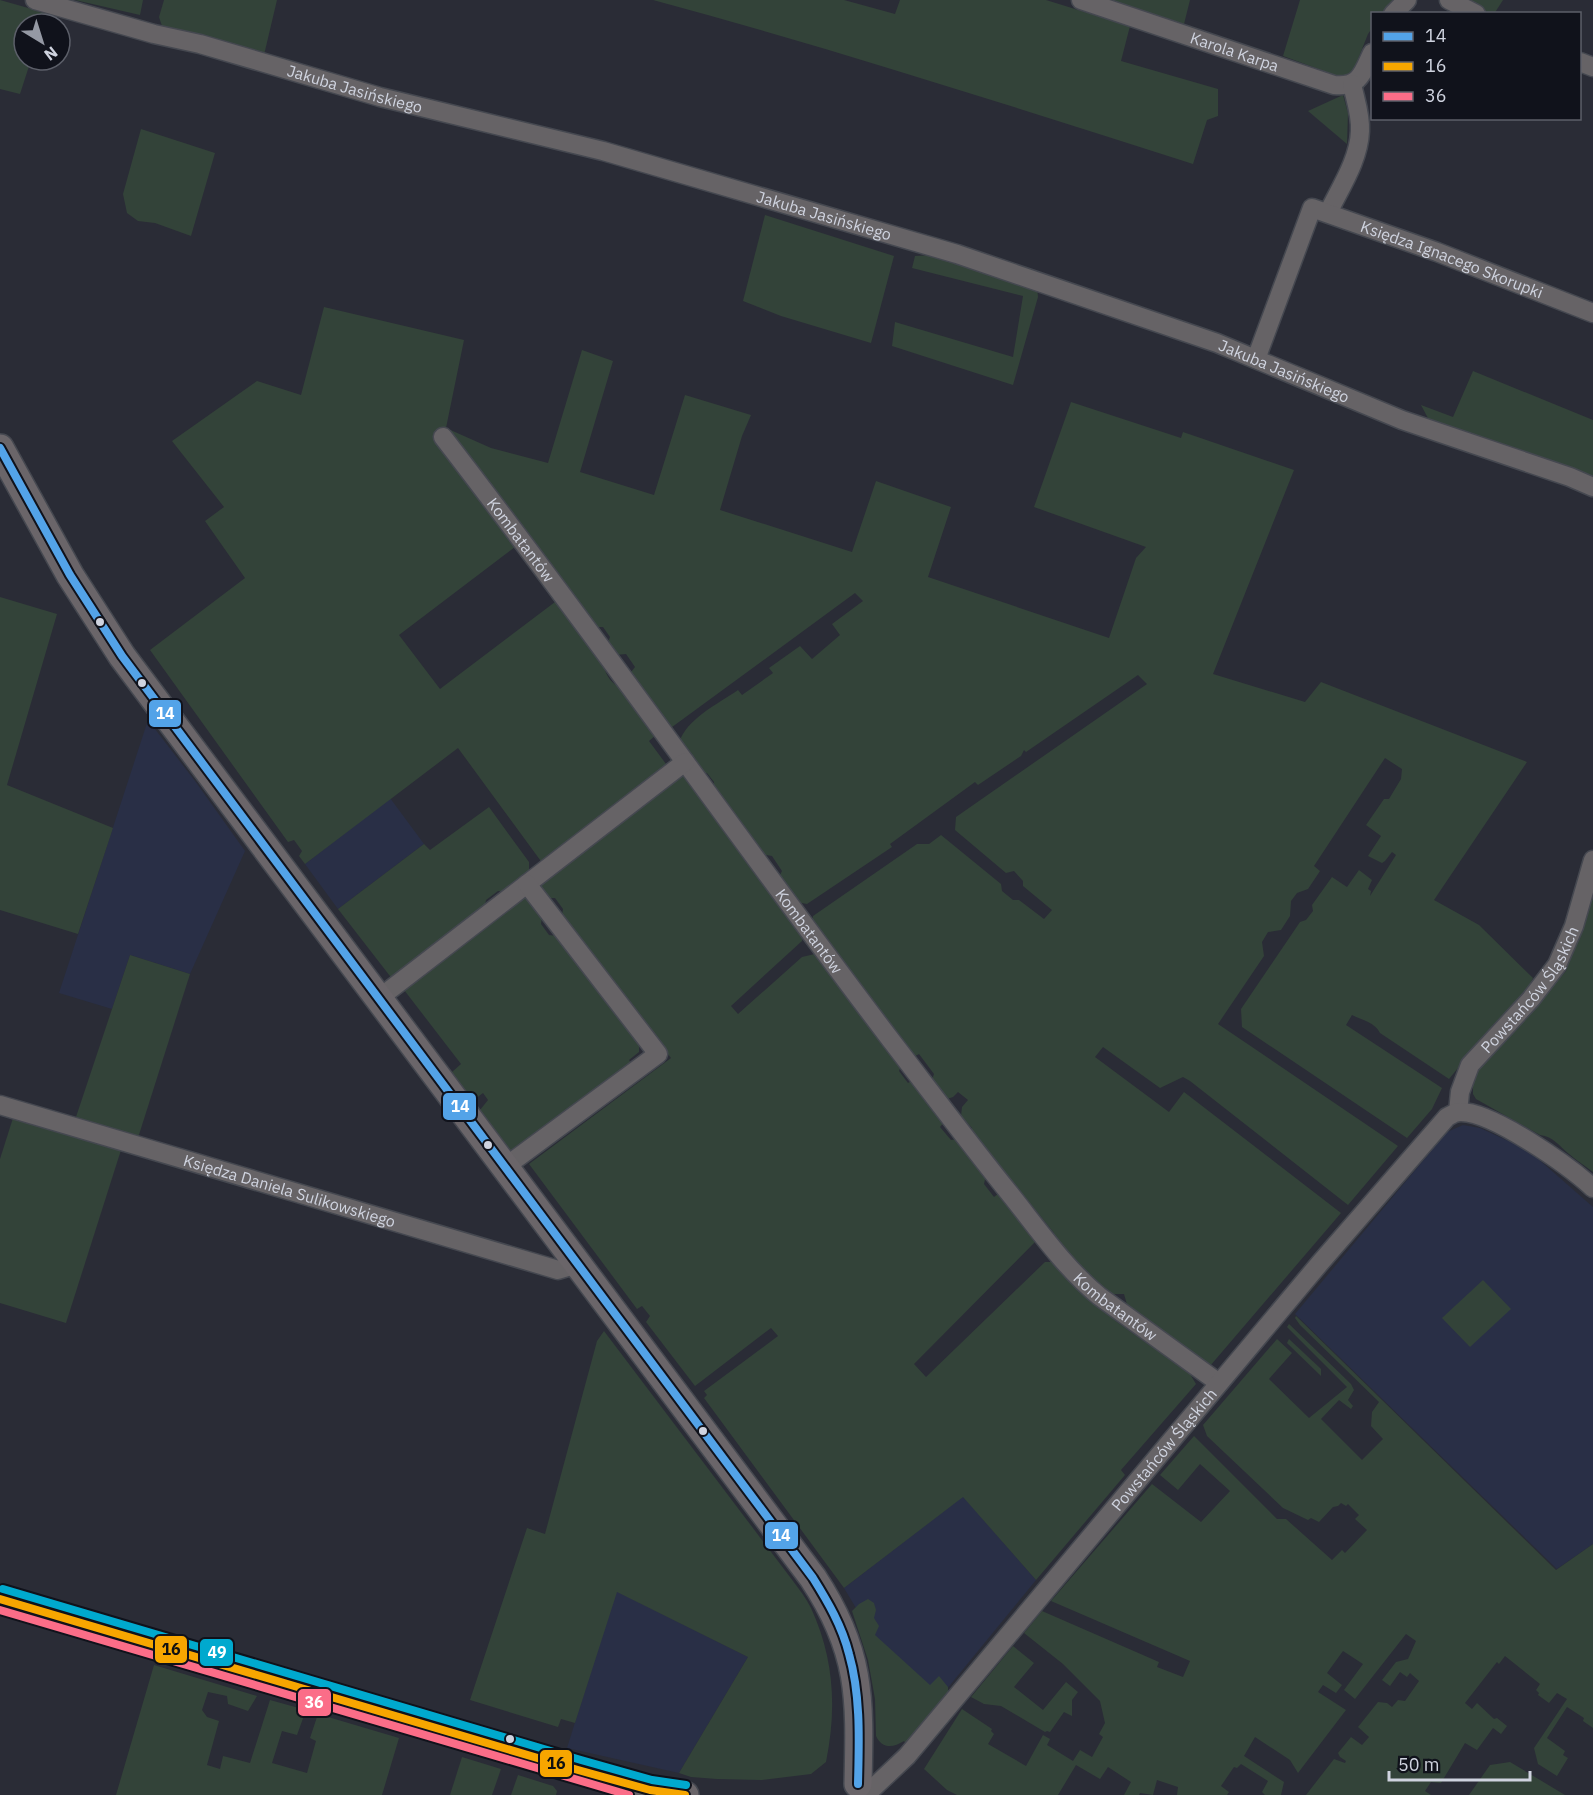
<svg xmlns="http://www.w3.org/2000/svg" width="1593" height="1795" font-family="'IBM Plex Sans',sans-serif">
	<rect width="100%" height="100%" fill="#2a2c36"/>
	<!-- built -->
	<g fill="#292f46">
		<polygon points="148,720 195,781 245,851 190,974 130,955 112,1009 59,993"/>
		<polygon points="390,798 424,844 338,909 305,864"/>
		<polygon points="1463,1125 1480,1128 1528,1150 1593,1207 1593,1544 1557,1569 1295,1314 1447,1132"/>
		<polygon points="963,1496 1036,1580 946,1690 902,1739 893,1743 889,1743 880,1723 868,1654 859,1613 844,1588"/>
		<polygon points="616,1591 748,1657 679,1773 567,1748"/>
	</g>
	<!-- green -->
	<g fill="#334339">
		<polygon points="0,0 53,15 56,22 49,24 24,24 24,60 31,60 20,94 0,89"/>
		<polygon points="75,0 143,0 140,15"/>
		<polygon points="164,0 277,0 264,55 162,26 159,17"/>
		<path d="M653,0H844L895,14L900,0H1046L1130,26L1121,61L1218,89V116L1207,120L1193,164C1014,107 835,49 653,0Z"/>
		<polygon points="1110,0 1190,0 1184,24"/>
		<polygon points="1300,0 1394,0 1384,13 1372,14 1372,28 1368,34 1354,69 1343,78 1283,56"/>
		<polygon points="1464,0 1503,0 1494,14 1489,13"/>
		<polygon points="1343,95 1348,113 1347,144 1308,111"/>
		<polygon points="141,129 215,153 191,236 155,223 138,221 127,213 123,194"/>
		<polygon points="765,215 894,256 871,343 781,316 743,301"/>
		<polygon points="934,255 1037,287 1038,297 1013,385 892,346 895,322 1013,357 1023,296 912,268 915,256"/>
		<path d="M324,307L464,340L446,428L491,448L548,463L582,350L613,361L580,472L654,495L685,395L751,415L742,436L720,510L852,552L876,481L951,507L928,577L1109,638L1136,558L1146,547L1034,507L1071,402L1181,438L1183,432L1294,470L1213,674L1305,702L1321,682L1527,762L1434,900L1479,925L1533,978L1527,990L1494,1024L1449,1079L1380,1033C1375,1022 1361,1020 1352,1015L1346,1025L1442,1088L1432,1109L1407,1138L1242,1027L1241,1009L1300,922L1306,920L1313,911L1312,905L1332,877L1347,887L1359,870L1372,880L1368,889L1371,891L1370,896L1396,855L1392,852L1385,861L1382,863L1368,856L1381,836L1366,825L1384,799H1389L1401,779L1402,769L1385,758L1314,866L1320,871L1308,889L1297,893L1291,901L1290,916L1281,930L1268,932L1262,942L1264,956L1218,1024L1398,1146L1348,1205L1190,1081L1183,1077L1160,1088L1103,1047L1095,1057L1169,1112L1184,1092L1341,1213L1210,1366L1128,1308L1124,1294H1108L1086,1279L1052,1237L1054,1233L1025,1197L1022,1199L970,1134L972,1128L961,1116L962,1107L968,1100L958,1092L953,1097L944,1100L931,1083L934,1074L919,1054L912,1058L812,924L813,916L917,844H929L941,835L1001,884L1002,891L1013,900H1019L1044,919L1052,910L1023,886V881L1014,871L1006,873L955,830L956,817L1147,684L1138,675L1026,752L1024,750L1021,756L978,785L975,782L890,844L892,847L807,904L796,902L778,879L782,871L772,856L760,854L713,792L714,782L707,773H699L679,743C686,719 718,704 738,690L742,695L773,673L769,668L800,646L812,659L840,635L832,624L863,601L855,593L668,730L628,676L635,667L626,654L615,655L608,643L610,637L603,627H596L469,462L446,428L435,438L519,544L399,635L440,689L555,602H559L604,665C605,676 613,685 623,689L656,735L649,741L669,768L543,864L458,748L305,864L299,856L302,851L294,840L288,842L150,650L245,578L205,521L224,507L172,441L257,381L301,395Z"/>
		<polygon points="1473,371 1593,420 1593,479 1430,422 1421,405 1453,417"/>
		<polygon points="0,597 57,614 7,785 113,828 78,934 0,910"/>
		<polygon points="679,774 687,774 803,937 802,941 731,1006 738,1014 802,957 819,953 842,983 840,988 848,998 852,997 902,1064 899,1071 908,1083 914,1079 945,1121 940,1127 951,1140 958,1139 986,1175 984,1184 994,1197 999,1193 1036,1241 914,1364 926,1377 1045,1262 1051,1262 1117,1322 1190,1374 1196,1384 1121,1470 1125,1475 1036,1580 963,1497 844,1588 704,1398 707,1395 704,1391 778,1336 771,1328 695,1386 646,1322 650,1316 642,1306 637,1309 529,1164 671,1058 562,916 563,909 555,898 548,898 542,891 541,884 636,811 638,805"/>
		<polygon points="489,807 529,862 529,875 507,892 498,891 486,900 484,910 393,980 338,909 424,844 430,850"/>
		<path d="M1593,880V1172C1585,1166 1576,1160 1569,1154C1558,1145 1554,1137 1540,1135L1476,1099L1473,1094V1080L1480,1060L1534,1007L1566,971Z"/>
		<polygon points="524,896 542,916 541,924 549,935 557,936 639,1042 639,1052 629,1060 633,1066 581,1107 577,1102 574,1104 515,1151 510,1151 480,1110 488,1100 483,1093 475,1099 470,1097 452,1072 461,1064 401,986"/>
		<polygon points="130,955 190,974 137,1141 74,1123"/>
		<polygon points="13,1118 121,1150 66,1323 0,1303 0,1159"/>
		<polygon points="1483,1280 1511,1309 1470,1347 1442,1318"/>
		<polygon points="1296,1316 1556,1570 1593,1544 1593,1728 1583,1721 1584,1718 1567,1707 1547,1738 1565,1751 1563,1755 1568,1758 1557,1776 1538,1764 1534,1748 1567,1699 1557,1693 1549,1703 1538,1695 1539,1693 1536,1690 1540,1684 1505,1656 1499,1664 1497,1662 1465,1703 1472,1709 1477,1703 1494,1719 1497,1718 1507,1726 1501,1734 1493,1728 1477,1750 1465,1743 1441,1783 1431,1782 1425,1791 1431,1795 1306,1795 1334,1759 1345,1763 1346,1761 1340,1757 1338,1753 1351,1737 1362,1745 1369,1737 1358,1727 1378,1702 1387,1703 1392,1707 1398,1700 1405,1701 1419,1681 1410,1673 1407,1677 1400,1672 1390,1686 1382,1680 1396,1662 1408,1659 1416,1641 1406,1634 1355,1699 1344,1690 1363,1664 1343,1651 1327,1673 1342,1685 1336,1693 1323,1685 1318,1692 1346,1710 1298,1773 1290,1760 1255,1737 1244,1756 1284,1782 1281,1795 1265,1795 1262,1792 1268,1781 1241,1764 1237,1768 1234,1767 1221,1786 1229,1792 1227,1795 1177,1795 1178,1787 1157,1780 1153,1795 1140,1793 1139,1795 1124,1795 1131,1782 1108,1767 1100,1779 1076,1765 1058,1795 957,1795 947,1790 924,1769 962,1709 992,1729 991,1731 994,1734 988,1744 1026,1766 1043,1735 1050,1739 1047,1745 1073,1761 1080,1750 1092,1757 1103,1737 1099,1734 1105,1723 1100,1701 1063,1664 1024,1633 1042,1611 1159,1662 1157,1667 1183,1677 1190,1661 1051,1601 1152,1484 1201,1522 1230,1491 1200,1464 1178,1490 1160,1475 1194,1436 1277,1519 1286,1519 1332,1560 1342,1550 1345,1553 1367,1530 1355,1519 1359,1515 1348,1504 1346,1506 1341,1503 1338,1506 1333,1507 1319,1522 1311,1518 1308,1520 1283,1508 1207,1436 1203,1425 1277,1339 1292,1353 1269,1379 1309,1418 1347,1387 1287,1327 1289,1324 1351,1384 1354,1390 1348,1400 1353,1406 1351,1409 1339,1400 1321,1419 1362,1460 1383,1439 1371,1426 1372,1412 1379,1402 1300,1325 1295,1318"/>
		<path d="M604,1331L793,1581C799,1589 806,1598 811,1608C834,1658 837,1708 826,1762L811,1774L762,1780L717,1779L691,1777L679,1773L748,1657L617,1592L575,1723L561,1719L558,1727L470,1700L527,1528L545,1534L597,1341Z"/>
		<polygon points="1289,1339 1321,1369 1321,1376 1287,1343"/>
		<path d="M868,1599L874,1603L876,1610L874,1618L879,1626L875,1635L930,1685L939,1676L948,1687V1697L907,1745L904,1741C893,1748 882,1749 876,1736L875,1699L868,1660L852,1611L859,1604Z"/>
		<polygon points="1013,1646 1034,1663 1014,1687 1043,1710 1066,1682 1078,1692 1072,1700 1072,1716 1064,1712 1050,1732 1047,1731 1045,1732 1001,1706 984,1704 971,1697"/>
		<polygon points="154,1665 257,1696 248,1711 228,1704 227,1696 208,1692 202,1710 207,1717 219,1721 207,1765 220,1769 223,1756 250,1763 270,1700 306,1710 297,1735 282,1731 272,1763 307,1773 316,1741 310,1738 318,1714 399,1738 382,1795 116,1795"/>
		<polygon points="462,1757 501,1769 492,1795 450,1795"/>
		<polygon points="1510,1762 1565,1795 1469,1795 1490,1765"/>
		<polygon points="518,1775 553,1786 557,1791 556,1795 511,1795"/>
	</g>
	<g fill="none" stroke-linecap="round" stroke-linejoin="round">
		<!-- street casing -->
		<g stroke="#454850" stroke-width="21">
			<g id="street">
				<path id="s1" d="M35,0L154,34L200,44L380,97L603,151L957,254L1217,343L1402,420L1570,477L1593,487"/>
				<path id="s2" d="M1081,0L1334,85C1360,88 1363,72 1372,53"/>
				<polyline points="1449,0 1476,14"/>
				<polyline points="1393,14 1407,0"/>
				<polyline points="1580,62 1593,67"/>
				<path d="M1328,213C1340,188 1359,160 1360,131C1361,115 1355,99 1352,84"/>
				<path id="s3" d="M1256,359L1312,208L1437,252L1593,313"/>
				<path id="s4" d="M443,437C596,635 739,840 890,1039C930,1091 969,1143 1010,1194C1038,1229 1064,1267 1099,1296L1219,1383"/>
				<polyline points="378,999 685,762"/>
				<path id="s5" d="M0,1105L558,1270L578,1264"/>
				<path id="s6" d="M1458,1112L1460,1092L1470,1065L1531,999L1557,965L1574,926L1593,860"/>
				<polyline points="505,1167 658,1054 527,884"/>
				<path id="s7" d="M872,1789L907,1756L1320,1263L1447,1117C1451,1115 1455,1112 1460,1112C1492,1111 1569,1166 1593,1188"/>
			</g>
		</g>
		<!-- secondary casing -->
		<g stroke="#454850" stroke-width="30">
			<g id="secondary">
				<path d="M0,448L70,575L122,656L813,1578C862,1652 860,1699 858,1784"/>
				<polyline points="0,1599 578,1770 650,1790 685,1795"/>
			</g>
		</g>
		<!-- street -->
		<use href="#street" stroke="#666366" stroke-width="18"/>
		<!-- secondary -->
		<use href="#secondary" stroke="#6a6569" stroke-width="27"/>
		<!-- bus-1 casing -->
		<g stroke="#10121b" stroke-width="12">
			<path id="bus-1" d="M0,448L70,575L122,656L813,1578C828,1602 842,1626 849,1654C861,1696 859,1741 858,1784"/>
		</g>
		<!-- bus-2 casing -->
		<g stroke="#10121b" stroke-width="12">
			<polyline id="bus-2" points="0,1599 578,1770 650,1790 685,1795"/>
		</g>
		<!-- bus-3 casing -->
		<g stroke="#10121b" stroke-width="12">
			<polyline id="bus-3" points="0,1610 629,1795"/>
		</g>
		<!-- bus-4 casing -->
		<g stroke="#10121b" stroke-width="12">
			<polyline id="bus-4" points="3,1589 581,1760 652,1780 686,1785"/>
		</g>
		<!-- bus-1 -->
		<use href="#bus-1" stroke="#53a3e8" stroke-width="8"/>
		<!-- bus-2 -->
		<use href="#bus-2" stroke="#f7a600" stroke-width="8"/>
		<!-- bus-3 -->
		<use href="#bus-3" stroke="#fb6d88" stroke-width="8"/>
		<!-- bus-4 -->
		<use href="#bus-4" stroke="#00a9ce" stroke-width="8"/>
	</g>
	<!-- markers -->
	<g fill="#cfd3df" stroke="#10121b" stroke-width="2">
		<circle cx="100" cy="622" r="5"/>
		<circle cx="142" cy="683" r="5"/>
		<circle cx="488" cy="1145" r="5"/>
		<circle cx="703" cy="1431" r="5"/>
		<circle cx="510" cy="1739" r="5"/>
	</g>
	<g text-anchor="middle" stroke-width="6" stroke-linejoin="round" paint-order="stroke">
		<!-- street labels -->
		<g font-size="16" fill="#cfd3df" stroke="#10121b">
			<text dy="6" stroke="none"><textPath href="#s2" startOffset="162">Karola Karpa</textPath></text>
			<text dy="6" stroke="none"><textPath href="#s1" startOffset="332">Jakuba Jasińskiego</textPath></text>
			<text dy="6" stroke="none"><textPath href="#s1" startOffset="818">Jakuba Jasińskiego</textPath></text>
			<text dy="6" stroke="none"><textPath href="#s3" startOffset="310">Księdza Ignacego Skorupki</textPath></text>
			<text dy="6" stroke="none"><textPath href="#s1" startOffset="1304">Jakuba Jasińskiego</textPath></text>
			<text dy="6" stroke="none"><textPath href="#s4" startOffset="129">Kombatantów</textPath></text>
			<text dy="6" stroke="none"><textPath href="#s4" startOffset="615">Kombatantów</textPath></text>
			<text dy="6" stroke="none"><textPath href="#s6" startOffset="146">Powstańców Śląskich</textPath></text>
			<text dy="6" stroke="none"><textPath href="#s5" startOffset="302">Księdza Daniela Sulikowskiego</textPath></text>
			<text dy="6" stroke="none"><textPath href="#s4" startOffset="1101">Kombatantów</textPath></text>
			<text dy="6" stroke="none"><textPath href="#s7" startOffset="448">Powstańców Śląskich</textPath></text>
		</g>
	</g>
	<g stroke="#10121b" stroke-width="2">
		<rect x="148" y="699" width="34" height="29" rx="6" fill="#53a3e8"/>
		<rect x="442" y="1092" width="35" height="29" rx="6" fill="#53a3e8"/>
		<rect x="764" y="1521" width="35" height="29" rx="6" fill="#53a3e8"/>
		<rect x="154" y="1635" width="34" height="29" rx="6" fill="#f7a600"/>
		<rect x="199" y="1638" width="35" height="29" rx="6" fill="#00a9ce"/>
		<rect x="297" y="1688" width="35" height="29" rx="6" fill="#fb6d88"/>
		<rect x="539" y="1749" width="34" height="29" rx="6" fill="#f7a600"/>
	</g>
	<g font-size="16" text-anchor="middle" font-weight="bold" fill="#fff">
		<text x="165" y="719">14</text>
		<text x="460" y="1112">14</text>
		<text x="781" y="1541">14</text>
		<text x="217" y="1658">49</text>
		<text x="314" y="1708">36</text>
	</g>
	<g font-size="16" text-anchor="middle" font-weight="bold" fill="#111">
		<text x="171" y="1655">16</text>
		<text x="556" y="1769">16</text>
	</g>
	<!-- legend -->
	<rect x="1371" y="12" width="210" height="108" fill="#10121b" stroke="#5c5f69" stroke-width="1.5"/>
	<rect x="1383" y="32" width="30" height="9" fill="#53a3e8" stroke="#5c5f69" stroke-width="1.5"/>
	<text x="1425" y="42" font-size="18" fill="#cfd3df">14</text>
	<rect x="1383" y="62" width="30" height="9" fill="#f7a600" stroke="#5c5f69" stroke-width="1.5"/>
	<text x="1425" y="72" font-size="18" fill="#cfd3df">16</text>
	<rect x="1383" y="92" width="30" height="9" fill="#fb6d88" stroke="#5c5f69" stroke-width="1.5"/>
	<text x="1425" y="102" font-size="18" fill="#cfd3df">36</text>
	<!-- north arrow -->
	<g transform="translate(42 42) rotate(142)"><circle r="28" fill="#10121b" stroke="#5c5f69" stroke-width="1.5"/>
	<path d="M0-4.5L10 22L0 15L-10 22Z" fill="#9599a4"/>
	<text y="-9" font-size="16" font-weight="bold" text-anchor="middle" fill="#cfd3df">N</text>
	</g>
	<!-- scale -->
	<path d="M1389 1771v9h141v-9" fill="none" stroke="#cfd3df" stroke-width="3"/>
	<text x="1398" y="1771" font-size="18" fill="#cfd3df" stroke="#10121b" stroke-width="4.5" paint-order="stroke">50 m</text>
</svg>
